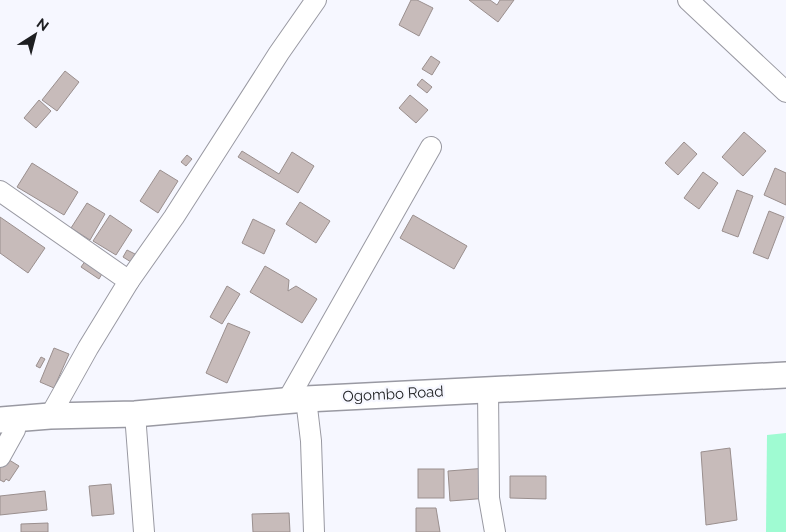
<svg xmlns="http://www.w3.org/2000/svg" width="786" height="532" font-family="Raleway,sans-serif">
	<rect width="100%" height="100%" fill="#f6f7ff"/>
	<!-- green -->
	<polygon fill="#9ffbd2" points="786,433 786,532 766,532 767,435"/>
	<!-- building -->
	<g fill="#c7bbba" stroke="#9a8f8e">
		<polygon points="411,0 417,0 433,8 419,36 399,25"/>
		<polygon points="469,0 490,0 497,5 500,0 514,0 498,22"/>
		<polygon points="431,56 440,62 432,75 422,69"/>
		<polygon points="65,71 79,82 57,111 42,100"/>
		<polygon points="422,79 432,87 427,93 417,85"/>
		<polygon points="410,95 428,110 416,123 399,108"/>
		<polygon points="39,100 51,111 36,128 24,118"/>
		<polygon points="744,132 766,151 743,176 722,157"/>
		<polygon points="684,142 697,154 678,175 665,163"/>
		<polygon points="242,151 279,174 292,152 314,166 298,193 238,157"/>
		<polygon points="187,155 192,159 186,166 181,162"/>
		<polygon points="32,163 78,192 64,215 17,187"/>
		<polygon points="775,168 786,173 786,205 764,195"/>
		<polygon points="160,170 178,181 158,213 140,201"/>
		<polygon points="703,172 718,183 699,209 684,198"/>
		<polygon points="737,190 753,196 738,237 722,231"/>
		<polygon points="300,202 330,221 316,243 286,224"/>
		<polygon points="87,203 105,214 90,240 71,228"/>
		<polygon points="769,211 784,217 768,259 753,253"/>
		<polygon points="110,215 132,230 116,255 93,241"/>
		<polygon points="413,215 467,246 454,269 400,238"/>
		<polygon points="0,217 45,248 28,273 0,253"/>
		<polygon points="253,219 275,230 264,254 242,243"/>
		<polygon points="127,250 135,254 131,262 123,257"/>
		<polygon points="86,260 103,272 99,279 81,267"/>
		<polygon points="265,266 289,280 288,291 296,286 317,299 302,323 250,292"/>
		<polygon points="227,286 240,294 222,324 210,317"/>
		<polygon points="228,323 250,332 227,383 206,373"/>
		<polygon points="54,348 69,354 54,388 40,382"/>
		<polygon points="41,357 45,359 40,368 36,366"/>
		<polygon points="730,448 737,520 706,525 701,452"/>
		<polygon points="6,458 19,466 9,481 6,479 4,482 0,480 0,468"/>
		<polygon points="487,468 489,498 450,501 448,471"/>
		<rect x="418" y="469" width="26" height="29"/>
		<polygon points="510,476 546,476 546,499 510,498"/>
		<polygon points="111,484 114,514 92,516 89,486"/>
		<polygon points="45,491 47,510 0,515 0,496"/>
		<polygon points="416,508 436,508 440,532 416,532"/>
		<polygon points="289,513 290,532 253,532 252,514"/>
		<polygon points="48,523 48,532 21,532 21,524"/>
	</g>
	<g fill="none" stroke-linecap="round" stroke-linejoin="round">
		<!-- minor casing -->
		<g stroke="#9999a2" stroke-width="22">
			<g id="minor">
				<polyline points="688,0 786,92"/>
				<polyline points="0,191 129,281 88,348 50,416"/>
				<polyline points="129,281 174,217 279,53 316,0"/>
				<polyline points="488,389 489,498 495,532"/>
				<polyline points="306,399 311,441 314,532"/>
				<polyline points="287,401 431,147"/>
				<polyline points="135,414 144,532"/>
				<polyline points="0,457 15,430 16,420"/>
			</g>
		</g>
		<!-- major casing -->
		<g stroke="#9999a2" stroke-width="28">
			<polyline id="major" points="0,420 50,416 135,414 306,399 786,375"/>
		</g>
		<!-- minor -->
		<use href="#minor" stroke="#fff" stroke-width="20"/>
		<!-- major -->
		<use href="#major" stroke="#fff" stroke-width="25"/>
	</g>
	<g text-anchor="middle" stroke-width="4.5" stroke-linejoin="round" paint-order="stroke">
		<!-- street labels -->
		<g font-size="15" fill="#1d1e21" stroke="#f6f7ff">
			<text transform="translate(393 394) rotate(-3)" y="5">Ogombo Road</text>
		</g>
	</g>
	<!-- north arrow -->
	<g transform="translate(35 35) rotate(36)" stroke="#f6f7ff" stroke-width="4" paint-order="stroke">
	<path d="M0-4L9 19L0 12L-9 19Z" fill="#1d1e21"/>
	<text y="-8" font-size="14" font-weight="bold" text-anchor="middle" fill="#1d1e21">N</text>
	</g>
</svg>
